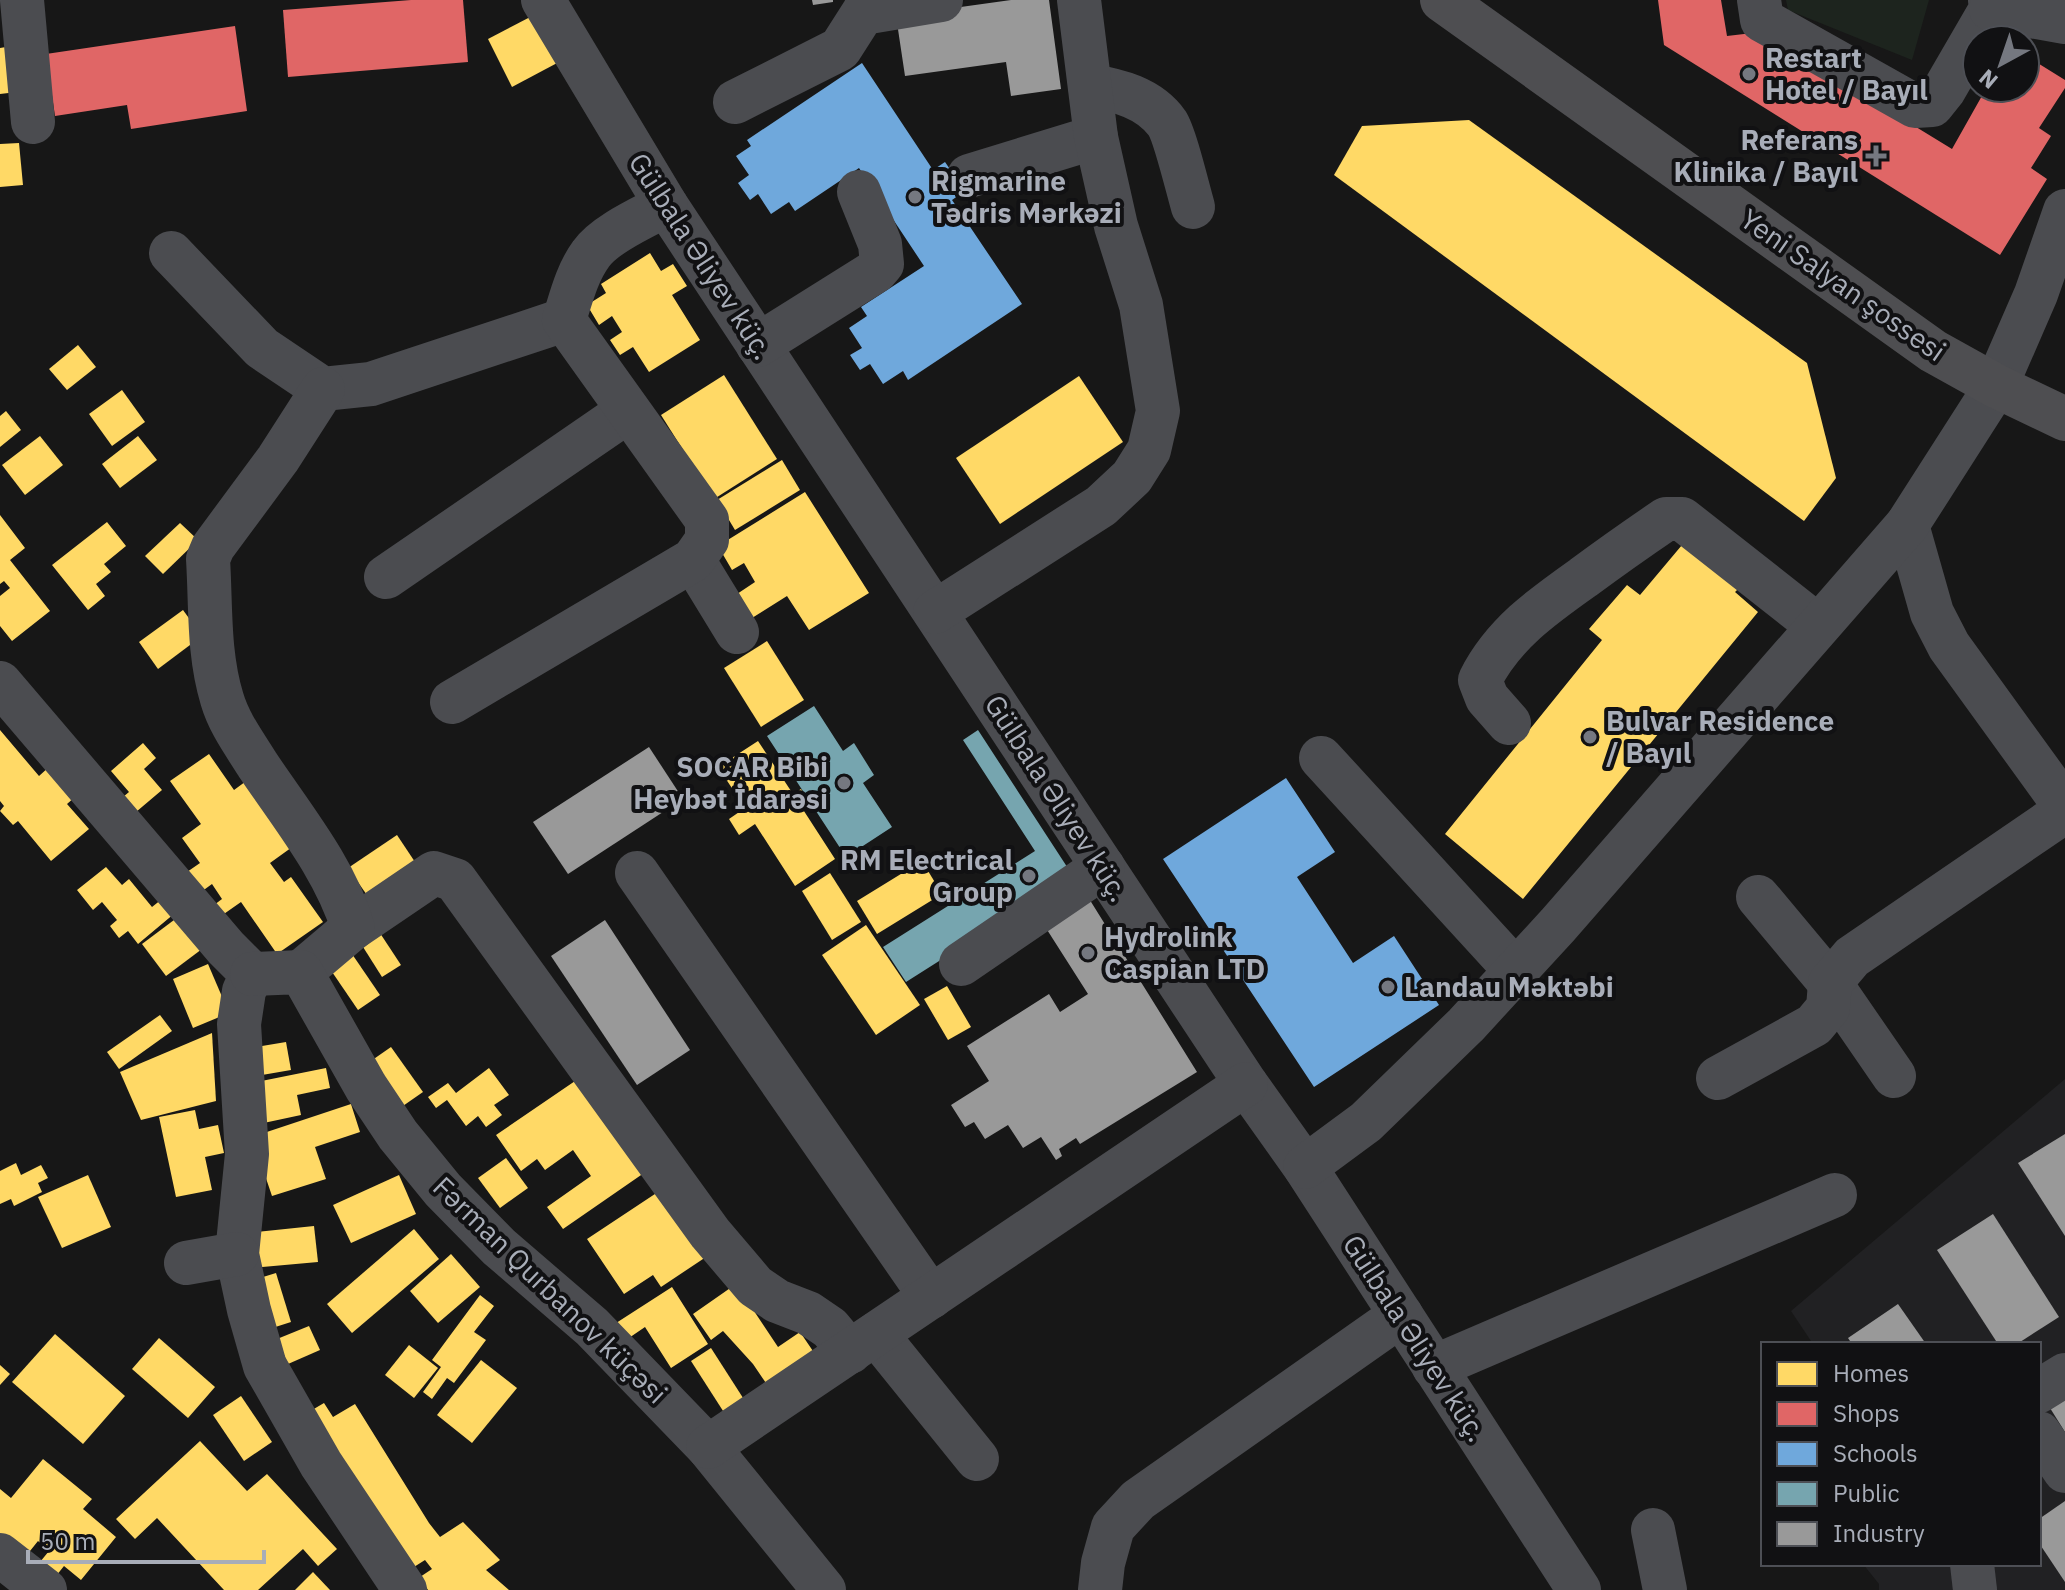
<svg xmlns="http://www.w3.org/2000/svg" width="2065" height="1590" font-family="'IBM Plex Sans',sans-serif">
	<rect width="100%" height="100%" fill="#171717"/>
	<!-- built -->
	<polygon fill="#212123" points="2065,1079 2065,1590 1879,1590 1879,1584 1863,1564 2039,1564 2039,1344 1813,1344 1791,1311"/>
	<!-- green -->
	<polygon fill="#1d241e" points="1786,0 1929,0 1912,60 1788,10"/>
	<!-- homes -->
	<g fill="#ffd966">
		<polygon points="534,15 559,62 512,87 488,39"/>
		<polygon points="12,46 17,92 0,94 0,48"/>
		<polygon points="1469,120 1807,363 1836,478 1804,521 1334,175 1362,126"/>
		<polygon points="19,143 23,185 0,187 0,144"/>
		<polygon points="650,253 661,271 673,264 687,286 672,295 700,340 649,372 633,347 620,355 610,340 622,332 612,316 599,325 587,305 606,293 601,284"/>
		<polygon points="78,345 96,367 67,390 49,369"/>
		<polygon points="724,375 777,459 714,499 661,415"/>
		<polygon points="1079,376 1123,442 1000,524 956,458"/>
		<polygon points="122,390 145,422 112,446 89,414"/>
		<polygon points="6,411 21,430 0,447 0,416"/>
		<polygon points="40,436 63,465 25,495 2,465"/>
		<polygon points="138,436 157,460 120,488 102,464"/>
		<polygon points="782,460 800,490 735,530 717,500"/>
		<polygon points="805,492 869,593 809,630 787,596 752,618 737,594 755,582 744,563 732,570 718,546"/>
		<polygon points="0,515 25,548 10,560 50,611 12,641 0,626 0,596 10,588 4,581 0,584"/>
		<polygon points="107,522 126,546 104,564 111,572 96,584 105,596 88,610 52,565"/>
		<polygon points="180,523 198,540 163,574 145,556"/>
		<polygon points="1682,545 1742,585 1735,592 1758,612 1523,899 1445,834 1602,640 1589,629 1627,585 1640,595"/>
		<polygon points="183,610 202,636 158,669 139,642"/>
		<polygon points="767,641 804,700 761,727 724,668"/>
		<polygon points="0,730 39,776 49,767 75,797 67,804 89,829 51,861 18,821 13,825 0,811 4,806 0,801"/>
		<polygon points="758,741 793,794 801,789 810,803 802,808 835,859 795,886 755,824 739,835 729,819 745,808 718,767"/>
		<polygon points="143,743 156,758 144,769 162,790 136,812 123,797 129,792 111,771"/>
		<polygon points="209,754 234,790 249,779 295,845 270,863 284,882 291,877 323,922 277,954 241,902 221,916 214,905 222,899 212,884 201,892 187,872 200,863 182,838 201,824 170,781"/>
		<polygon points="397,835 417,865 369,898 348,868"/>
		<polygon points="922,861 942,894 877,934 857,901"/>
		<polygon points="106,867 122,885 129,879 152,907 162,899 175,913 138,944 128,931 119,938 110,926 117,920 102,902 93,910 77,890"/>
		<polygon points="830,873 861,922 832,940 802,891"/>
		<polygon points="182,914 206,946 166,976 142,944"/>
		<polygon points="866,925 920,1005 876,1035 822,955"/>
		<polygon points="376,927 401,965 382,977 358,939"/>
		<polygon points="350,951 380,995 358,1010 328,966"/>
		<polygon points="208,964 229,1013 193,1028 173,979"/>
		<polygon points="947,986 971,1027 948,1040 924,999"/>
		<polygon points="160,1015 172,1031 119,1069 107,1052"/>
		<polygon points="212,1033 216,1101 141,1120 120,1072"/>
		<polygon points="286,1042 291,1070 262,1075 256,1047"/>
		<polygon points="391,1047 423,1092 400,1108 368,1063"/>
		<polygon points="326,1068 330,1088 297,1095 301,1115 259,1124 251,1083"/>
		<polygon points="489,1068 509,1095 494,1105 502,1115 486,1127 478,1116 466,1126 447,1100 436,1108 428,1097 448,1083 456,1093"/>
		<polygon points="578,1079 644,1173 563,1229 547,1207 591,1176 573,1150 545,1170 537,1159 521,1171 496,1135"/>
		<polygon points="351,1104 360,1132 315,1147 326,1179 272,1196 252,1137"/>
		<polygon points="195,1110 199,1129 218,1125 224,1153 205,1157 212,1190 176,1197 159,1117"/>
		<polygon points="506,1158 528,1188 500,1208 478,1178"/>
		<polygon points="16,1163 21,1175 41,1165 48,1178 38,1183 42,1192 14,1206 11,1199 0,1204 0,1171"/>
		<polygon points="88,1175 111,1227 62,1248 38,1197"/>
		<polygon points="399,1175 416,1214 351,1243 333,1205"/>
		<polygon points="664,1188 709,1255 661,1287 653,1275 624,1294 587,1239"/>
		<polygon points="314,1226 318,1262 252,1268 248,1233"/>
		<polygon points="414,1229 439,1259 352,1333 327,1304"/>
		<polygon points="451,1254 480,1287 438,1323 410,1291"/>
		<polygon points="276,1273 291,1322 266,1330 250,1281"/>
		<polygon points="736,1284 778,1347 800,1332 815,1354 768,1386 753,1364 723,1331 711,1340 693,1314"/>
		<polygon points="672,1287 708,1344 671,1368 645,1327 623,1342 613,1325"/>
		<polygon points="480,1295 494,1306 474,1332 486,1340 454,1383 447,1378 432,1399 423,1392 441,1367 432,1360"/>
		<polygon points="309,1326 320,1350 288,1364 277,1339"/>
		<polygon points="55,1334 125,1396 83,1444 12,1382"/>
		<polygon points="159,1338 215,1387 188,1418 132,1369"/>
		<polygon points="409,1345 438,1368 414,1398 385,1375"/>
		<polygon points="711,1348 745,1401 725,1414 691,1361"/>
		<polygon points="481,1360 517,1388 472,1443 437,1415"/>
		<polygon points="0,1365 10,1374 0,1385"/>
		<polygon points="241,1396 272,1442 244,1461 213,1415"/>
		<polygon points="324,1403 333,1417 355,1404 429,1523 440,1537 463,1522 500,1560 486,1570 509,1590 428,1590 420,1577 432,1569 425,1560 406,1572 307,1413"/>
		<polygon points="200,1441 247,1491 267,1474 337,1549 318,1566 303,1549 258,1590 224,1590 157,1518 135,1539 116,1519"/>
		<polygon points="43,1459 92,1499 83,1509 116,1537 81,1580 64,1566 48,1586 31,1573 49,1551 38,1541 26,1556 0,1545 0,1489 11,1498"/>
		<polygon points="313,1572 330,1590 295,1590"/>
	</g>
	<!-- shops -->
	<g fill="#e06666">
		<polygon points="411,0 463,0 468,62 288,77 283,10"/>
		<polygon points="1658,0 1721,0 1727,36 1761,32 1952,149 1983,94 1968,85 1977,70 1977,88 2025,88 2025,55 2065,80 2065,88 2039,128 2051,136 2031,168 2047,179 2000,255 1664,45"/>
		<polygon points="235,26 247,111 131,129 127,105 55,116 46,54"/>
	</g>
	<!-- schools -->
	<g fill="#6fa8dc">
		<polygon points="862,63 933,170 945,162 965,191 952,200 1022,304 908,380 903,371 883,384 870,364 860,370 850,355 862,348 849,328 867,316 861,307 924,266 859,168 795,211 789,202 771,214 758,194 750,200 738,183 749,175 736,156 751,146 747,140"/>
		<polygon points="1286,778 1335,852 1297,877 1353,963 1394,936 1439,1005 1314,1087 1163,859"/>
	</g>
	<!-- public -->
	<g fill="#76a5af">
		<polygon points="814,706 843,751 854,743 874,775 863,783 892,827 846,857 767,736"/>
		<polygon points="978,730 1073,876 906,982 883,947 1035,851 963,740"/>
	</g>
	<!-- industry -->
	<g fill="#999">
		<polygon points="812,0 833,0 833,2 813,5"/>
		<polygon points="1011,0 1049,0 1061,89 1011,96 1006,62 905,76 896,16"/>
		<polygon points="649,747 683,799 568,874 533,822"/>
		<polygon points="1088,897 1197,1072 1080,1144 1076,1138 1059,1149 1062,1156 1056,1160 1041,1137 1023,1148 1008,1125 985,1139 974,1122 965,1127 951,1105 989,1081 967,1046 1049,994 1060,1012 1088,994 1044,925"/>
		<polygon points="605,920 690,1050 637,1085 551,956"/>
		<polygon points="2065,1134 2065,1236 2018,1163"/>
		<polygon points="1993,1214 2059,1317 2017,1344 1998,1344 1937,1250"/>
		<polygon points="1898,1304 1926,1344 1852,1344 1848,1338"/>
		<polygon points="2065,1398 2065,1432 2050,1408"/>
		<polygon points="2065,1501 2065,1582 2039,1543 2039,1519"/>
	</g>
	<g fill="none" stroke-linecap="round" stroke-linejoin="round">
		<!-- minor -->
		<g stroke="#4b4c50" stroke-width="44">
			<polyline points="22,0 33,122"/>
			<polyline points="543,0 666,205 1246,1084 1305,1167 1579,1590"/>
			<polyline points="1759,0 1762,20 1915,106 1932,105 1944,90 1991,9 1990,0"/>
			<polyline points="1991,9 2065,22"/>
			<path d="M1090,86C1118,90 1149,98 1167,123C1175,135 1188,190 1193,207"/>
			<polyline points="735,102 840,49 863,13 941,0"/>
			<polyline points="969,176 1096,137"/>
			<polyline points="171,253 262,348 323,389 371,384 564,320"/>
			<polyline points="758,345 876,271 882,264 880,244 859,192"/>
			<polyline points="693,560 737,632"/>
			<polyline points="386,577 628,411"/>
			<polyline points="935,612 1101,506 1132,477 1149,450 1158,411 1141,305 1116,226 1096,137 1079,0"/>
			<polyline points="0,683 226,948 252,974 244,991 239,1024 247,1154 237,1254 249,1310 265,1366 321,1464 405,1590"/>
			<path d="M452,702L693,560L707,540V520L564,320C571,298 577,273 591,254C605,234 644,217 666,205"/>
			<path d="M1509,723L1487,698L1480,680C1503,634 1543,606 1584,577C1611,557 1638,538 1666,519H1682L1818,626"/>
			<polyline points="1321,758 1515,970"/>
			<polyline points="637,873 931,1297"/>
			<polyline points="1758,897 1830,983 1894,1076"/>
			<polyline points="353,928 434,873 455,880 710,1233 755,1286 777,1301 808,1313 830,1328 850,1352"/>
			<polyline points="961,964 1103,867"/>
			<path d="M301,972L353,928C335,868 291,815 257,764C244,743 229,723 222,699C208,653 211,606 208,559L213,547L278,459L323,389"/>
			<polyline points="252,974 301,972 366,1087 398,1135 443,1190 499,1247 592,1327 708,1447 824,1590"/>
			<polyline points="1718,1078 1814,1025 1828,1008 1830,983 1852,957 2052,820 2059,810 2059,798 1949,646 1932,613 1907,525"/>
			<polyline points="1305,1167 1366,1122 1466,1025 1558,925 1907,525 1996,386 2036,294 2065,211"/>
			<polyline points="186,1263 237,1254"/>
			<polyline points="876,1334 977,1459"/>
			<polyline points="1434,1367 1835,1195"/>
			<polyline points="2039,1391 2065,1375"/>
			<polyline points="2039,1433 2065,1471"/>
			<polyline points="708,1447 1246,1084"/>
			<polyline points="1653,1530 1665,1590"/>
			<polyline points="0,1555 45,1590"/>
			<polyline points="1972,1564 1975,1590"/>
			<polyline points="1100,1590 1103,1563 1113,1527 1138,1500 1401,1315"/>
		</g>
		<!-- highway -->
		<polyline stroke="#4e4e51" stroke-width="44" points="1442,0 1933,351 1996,386 2065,419"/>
	</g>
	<!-- markers -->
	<g fill="#757880" stroke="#111113" stroke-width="3">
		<circle cx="1749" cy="74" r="8"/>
		<path d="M1872 144h8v8h8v8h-8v8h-8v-8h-8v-8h8z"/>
		<circle cx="915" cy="197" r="8"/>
		<circle cx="1590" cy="737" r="8"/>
		<circle cx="844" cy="783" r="8"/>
		<circle cx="1029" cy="876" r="8"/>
		<circle cx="1088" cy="953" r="8"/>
		<circle cx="1388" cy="987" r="8"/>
	</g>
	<g text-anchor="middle" stroke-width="8" stroke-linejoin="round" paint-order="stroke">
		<!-- poi labels -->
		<g font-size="28" font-weight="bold" fill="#a8adb8" stroke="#111113" text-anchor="start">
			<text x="1765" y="68">Restart<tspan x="1765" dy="32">Hotel / Bayıl</tspan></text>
			<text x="1858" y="150" text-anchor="end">Referans<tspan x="1858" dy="32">Klinika / Bayıl</tspan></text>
			<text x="931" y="191">Rigmarine<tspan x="931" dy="32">Tədris Mərkəzi</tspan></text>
			<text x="1606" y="731">Bulvar Residence<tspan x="1606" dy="32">/ Bayıl</tspan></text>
			<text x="828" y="777" text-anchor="end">SOCAR Bibi<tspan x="828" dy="32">Heybət İdarəsi</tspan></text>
			<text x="1013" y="870" text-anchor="end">RM Electrical<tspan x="1013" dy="32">Group</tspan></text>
			<text x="1104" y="947">Hydrolink<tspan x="1104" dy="32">Caspian LTD</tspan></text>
			<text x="1404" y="997">Landau Məktəbi</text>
		</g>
		<!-- street labels -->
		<g font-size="28" fill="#a8adb8" stroke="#111113">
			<text transform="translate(701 256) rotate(57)" y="10">Gülbala Əliyev küç.</text>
			<text transform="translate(1843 285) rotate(35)" y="10">Yeni Salyan şossesi</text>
			<text transform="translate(1057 798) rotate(57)" y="10">Gülbala Əliyev küç.</text>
			<text transform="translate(550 1290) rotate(44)" y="10">Fərman Qurbanov küçəsi</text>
			<text transform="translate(1415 1338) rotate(57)" y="10">Gülbala Əliyev küç.</text>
		</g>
	</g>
	<!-- legend -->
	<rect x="1761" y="1342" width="280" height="224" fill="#111113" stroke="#4d4f55" stroke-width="2"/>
	<rect x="1777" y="1362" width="40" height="24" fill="#ffd966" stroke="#4d4f55" stroke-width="2"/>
	<text x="1833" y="1382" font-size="24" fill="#a8adb8">Homes</text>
	<rect x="1777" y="1402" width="40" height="24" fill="#e06666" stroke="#4d4f55" stroke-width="2"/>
	<text x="1833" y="1422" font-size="24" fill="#a8adb8">Shops</text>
	<rect x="1777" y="1442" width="40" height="24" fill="#6fa8dc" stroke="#4d4f55" stroke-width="2"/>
	<text x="1833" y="1462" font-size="24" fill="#a8adb8">Schools</text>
	<rect x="1777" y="1482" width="40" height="24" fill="#76a5af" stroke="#4d4f55" stroke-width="2"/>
	<text x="1833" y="1502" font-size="24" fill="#a8adb8">Public</text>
	<rect x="1777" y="1522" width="40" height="24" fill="#999999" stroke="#4d4f55" stroke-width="2"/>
	<text x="1833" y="1542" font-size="24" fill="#a8adb8">Industry</text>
	<!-- north arrow -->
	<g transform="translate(2001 64) rotate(220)"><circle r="38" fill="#111113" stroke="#4d4f55" stroke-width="2"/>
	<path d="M0-6L14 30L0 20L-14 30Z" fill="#757880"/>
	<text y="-12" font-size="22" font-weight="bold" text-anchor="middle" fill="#a8adb8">N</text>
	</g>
	<!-- scale -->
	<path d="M28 1550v12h236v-12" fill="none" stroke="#a8adb8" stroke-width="4"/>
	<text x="40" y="1550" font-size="24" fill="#a8adb8" stroke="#111113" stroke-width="6" paint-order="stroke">50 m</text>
</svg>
